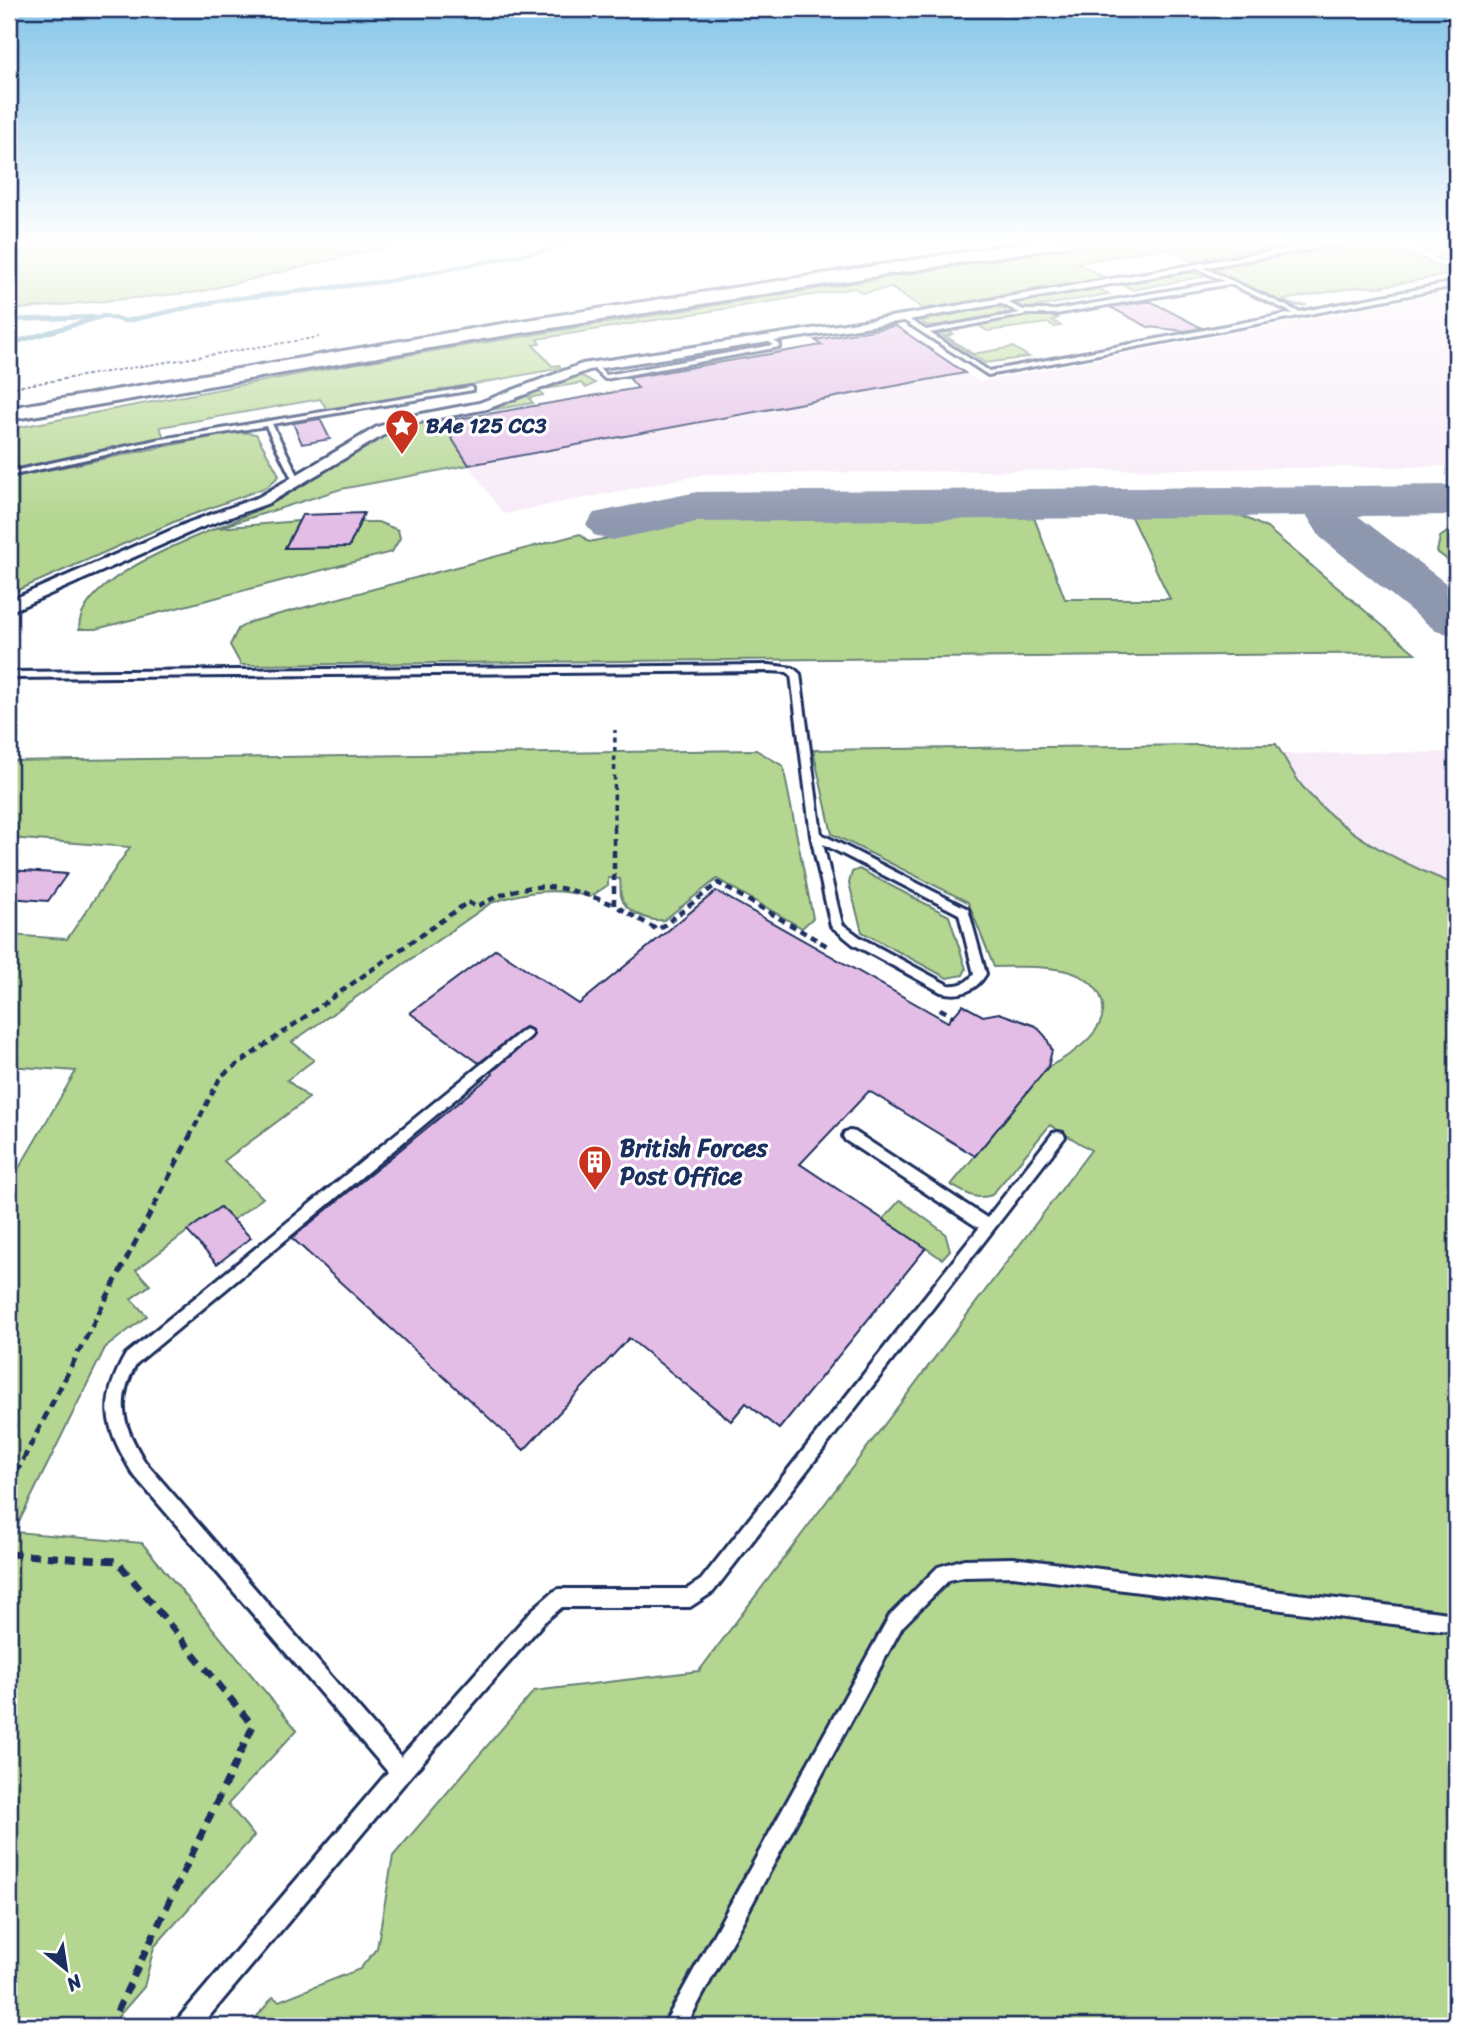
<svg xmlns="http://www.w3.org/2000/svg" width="1465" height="2035" font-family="Sriracha,sans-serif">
	<rect width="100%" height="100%" fill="#fff"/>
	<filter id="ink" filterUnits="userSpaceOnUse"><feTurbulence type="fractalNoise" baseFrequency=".0143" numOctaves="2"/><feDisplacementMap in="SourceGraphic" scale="14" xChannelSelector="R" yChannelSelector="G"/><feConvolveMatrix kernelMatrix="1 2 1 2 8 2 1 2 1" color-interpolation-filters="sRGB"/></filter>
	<g filter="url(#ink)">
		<!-- built -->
		<g fill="#f7ebf8">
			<polygon points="1456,291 1456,466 707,474 503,514 469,465 965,373 979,382"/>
			<polygon points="1456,752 1456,885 1385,852 1349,829 1313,798 1300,783 1283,754"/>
		</g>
		<!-- green -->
		<g fill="#b4d690" stroke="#688277" stroke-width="2">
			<polygon points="9,240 413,240 199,292 9,310"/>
			<polygon points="1120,240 1291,240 1297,242 1206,258 1213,263 1201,265 1165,248 1077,263 1110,280 1048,291 1042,288 995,296 999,299 968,305 964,303 924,309 891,288 862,293 855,288 537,339 540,344 533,345 552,366 559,365 561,368 405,397 327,409 320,399 160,427 164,438 9,470 9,429 353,364"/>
			<polygon points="1399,240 1439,240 1456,246 1456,266 1435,258 1442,256"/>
			<polygon points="1368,242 1389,245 1452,271 1446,275 1379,287 1358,287 1283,300 1295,306 1307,305 1287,304 1215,271 1219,267"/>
			<polygon points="1189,272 1206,276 1133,290 1121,284"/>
			<polygon points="1097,288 1109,294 1029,308 1015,305 1016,302"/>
			<polygon points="990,307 1003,308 1007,313 935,326 926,325 921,321"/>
			<polygon points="1040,314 1059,318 1052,320 1061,326 1055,327 1048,323 987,331 978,325"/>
			<polygon points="948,331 953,334 946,336 973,354 1013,347 1029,357 985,363 938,333"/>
			<path d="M582,376L595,383L586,388L581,383L539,390L543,395L529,398L533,403L455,416L457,419L441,422L469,465L341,489L218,528L299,521L285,548L349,547L360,522H378L398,530L400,538L392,552L96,629H79C78,572 218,531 262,508C307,486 347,448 394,430C424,419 457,418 487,409C516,400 544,387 572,377Z"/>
			<polygon points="237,432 256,434 277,471 279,476 267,487 183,518 9,594 9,478"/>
			<polygon points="1238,514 1267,528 1415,653 241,665 230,645 238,629 250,622 580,534 589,542 706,518 1033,515 1065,599 1170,599 1130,515"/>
			<polygon points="1456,526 1456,566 1437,552 1440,537"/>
			<path d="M1276,744C1285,758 1292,773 1302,786C1342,834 1399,862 1456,885V2026H249L273,1997L279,2001L360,1969L377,1948L393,1856L534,1691L699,1671L1091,1150L1050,1125L992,1195C976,1201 965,1193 951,1185L1048,1067C1074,1054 1115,1027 1100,995C1094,984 1083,976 1070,972C1046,965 1019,967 994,967L968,902L832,834L813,750Z"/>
			<path d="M756,750L783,766L813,918L802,928L717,879L664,920C650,922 624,912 621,896C620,891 621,884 620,879L608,878V885L590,897C555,887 525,891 491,903L292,1042L314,1060L287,1080L309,1098L224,1161L263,1198L233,1220L220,1207L136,1270L150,1285L131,1299L147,1316L105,1348L14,1532L142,1543L297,1730L228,1804L254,1836L154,1947L144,1987L110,2026H9V1185L76,1071L9,1066V935L67,939L130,847L9,838V761Z"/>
			<polygon points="859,869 949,916 966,969 963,975 947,978 862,932 849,883 852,872"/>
			<polygon points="900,1200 945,1233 950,1250 942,1259 883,1219"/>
		</g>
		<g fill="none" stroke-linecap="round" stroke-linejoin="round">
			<!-- stream -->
			<g stroke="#6098b1" stroke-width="4.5">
				<polyline points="9,320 94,317"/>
				<polyline points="9,344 104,316 126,321 223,300 389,281 551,249 575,240"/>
			</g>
			<!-- taxiway -->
			<polygon fill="#8d97ae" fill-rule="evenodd" points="1456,485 1456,515 1358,516 1456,591 1456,636 1436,631 1320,537 1307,516 697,522 612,540 594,535 586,524 594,513 697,492"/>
		</g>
		<!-- building -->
		<g fill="#e3bde6" stroke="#1b2f5e" stroke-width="2">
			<polygon points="1144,302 1152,302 1202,328 1185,331 1148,327 1110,307"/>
			<polygon points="896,326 965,373 469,465 441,422 638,388 629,378 822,345 815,340"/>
			<polygon points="320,419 330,439 302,444 293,423"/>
			<polygon points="364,513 349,547 285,548 302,515"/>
			<polygon points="9,870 67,874 48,901 9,898"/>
			<polygon points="716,891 948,1022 963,1005 983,1016 999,1013 1036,1026 1046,1037 1052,1050 1048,1067 975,1156 869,1091 800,1164 926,1248 779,1429 746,1403 731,1421 629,1338 524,1450 292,1238 493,1074 492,1072 534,1035 532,1030 525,1027 479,1063 410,1013 496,949 579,1004"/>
			<polygon points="220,1207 251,1238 217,1264 187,1231"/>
		</g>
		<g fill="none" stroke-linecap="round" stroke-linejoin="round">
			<!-- service casing -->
			<g stroke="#1b2f5e" stroke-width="6">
				<g id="service">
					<path d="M1198,265L1299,312L1456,282V286L988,375L900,318L905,317L926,330L1020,313L998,302L1000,299L1023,310H1056L1224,281L1196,268ZM1230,284L1293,313L989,371L930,333L1027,314H1056Z"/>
					<polygon points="767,336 780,345 780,347 605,379 591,366 596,365 606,375 773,345 764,338"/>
					<polygon points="471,387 473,388 473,390 272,424 301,481 297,483 293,481 266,426 156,444 9,476 9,472 156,440"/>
					<path d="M769,665L793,668L800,674L821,834L968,909L986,974C976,991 960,997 941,992L853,944L831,926L811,836L791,675L787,672L769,671L9,678V672ZM823,844L959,914L974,974C967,983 960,986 948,985L861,938L842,924Z"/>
					<path d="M526,1029L530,1031L532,1034L530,1037L136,1364C115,1403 123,1426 145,1462L401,1757L532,1610L553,1592L559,1589H687L701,1580L979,1228L845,1140L843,1136L845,1132L850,1131L855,1132L987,1218L1053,1133L1058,1132L1063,1133L1065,1137L713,1592L690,1607H562L544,1622L408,1779L201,2026H176L179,2018L388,1772L133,1474C105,1427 98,1403 126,1354L522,1031Z"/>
					<polygon points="1013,1558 1456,1614 1456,1632 1013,1576 964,1577 949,1580 902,1627 686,2026 663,2026 890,1615 938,1567 964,1559"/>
				</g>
			</g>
			<!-- minor casing -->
			<g stroke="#1b2f5e" stroke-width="6">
				<polygon id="minor" points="1337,240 1361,240 903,321 589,370 487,409 419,422 387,433 269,503 200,528 9,612 9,601 190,522 259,497 377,427 416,415 479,403 582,364 903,315"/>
			</g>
			<!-- trunk casing -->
			<g stroke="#1b2f5e" stroke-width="6">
				<polygon id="trunk" points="1040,240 1079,240 1071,245 483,339 9,420 9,408 483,327"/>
			</g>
			<!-- path-far4 -->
			<g stroke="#1b2f5e" stroke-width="2" stroke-dasharray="3.5 2.5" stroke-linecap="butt">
				<polyline points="892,288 908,299"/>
				<polyline points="9,388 319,337"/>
			</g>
			<!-- path-far3 -->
			<polyline stroke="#1b2f5e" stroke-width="3.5" stroke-dasharray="5 4.5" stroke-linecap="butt" points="614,828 615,730"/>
			<!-- path-far2 -->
			<g stroke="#1b2f5e" stroke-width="4.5" stroke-dasharray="7 5" stroke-linecap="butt">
				<polyline points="614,826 614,905 658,930 718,883 829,947"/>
				<polyline points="940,1009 953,1016"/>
				<path d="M189,1138L221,1076L468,902L476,907C528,878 560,883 614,905"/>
			</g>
			<!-- path-far1 -->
			<polyline stroke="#1b2f5e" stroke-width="5" stroke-dasharray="9 6" stroke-linecap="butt" points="9,1487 190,1136"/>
			<!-- path -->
			<polyline stroke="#1b2f5e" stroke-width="7" stroke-dasharray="11 8" stroke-linecap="butt" points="9,1554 117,1561 253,1726 110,2026"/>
			<!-- service -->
			<use href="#service" fill="#fff" fill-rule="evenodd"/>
			<!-- minor -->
			<use href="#minor" fill="#fff" fill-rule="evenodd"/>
			<!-- trunk -->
			<use href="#trunk" fill="#fff" fill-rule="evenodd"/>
		</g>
	</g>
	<!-- sky -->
	<linearGradient id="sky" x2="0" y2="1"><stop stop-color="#84c5e8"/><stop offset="0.46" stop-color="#fff"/><stop offset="1" stop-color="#fff" stop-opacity="0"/></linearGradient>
	<rect width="1465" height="525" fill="url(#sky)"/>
	<!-- icons -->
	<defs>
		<g id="sight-pin" transform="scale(1.75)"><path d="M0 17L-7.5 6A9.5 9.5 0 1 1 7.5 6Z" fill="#c8321e" stroke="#fff"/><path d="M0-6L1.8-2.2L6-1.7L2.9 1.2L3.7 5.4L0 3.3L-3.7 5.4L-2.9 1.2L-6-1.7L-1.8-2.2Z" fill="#fff"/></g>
		<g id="building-pin" transform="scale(1.75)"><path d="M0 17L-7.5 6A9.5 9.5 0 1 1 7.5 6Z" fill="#c8321e" stroke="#fff"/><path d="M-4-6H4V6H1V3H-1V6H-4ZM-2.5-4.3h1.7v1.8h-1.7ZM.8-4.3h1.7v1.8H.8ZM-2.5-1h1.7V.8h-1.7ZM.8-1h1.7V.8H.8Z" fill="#fff"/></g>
	</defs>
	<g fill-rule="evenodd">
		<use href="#sight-pin" x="402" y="426"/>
		<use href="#building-pin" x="595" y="1162"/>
	</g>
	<g text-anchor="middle" stroke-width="6" stroke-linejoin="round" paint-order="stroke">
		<!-- far-poi labels -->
		<g font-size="21" font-weight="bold" fill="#1b2f5e" stroke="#fff" text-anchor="start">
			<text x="426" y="433">BAe 125 CC3</text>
		</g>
		<!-- poi labels -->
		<g font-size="24" font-weight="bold" fill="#1b2f5e" stroke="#fff" text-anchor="start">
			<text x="620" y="1156">British Forces<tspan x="620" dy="28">Post Office</tspan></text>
		</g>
	</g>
	<!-- margin -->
	<rect width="1465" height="2035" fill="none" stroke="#fff" stroke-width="35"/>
	<rect x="18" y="18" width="1430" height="2000" fill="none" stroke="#1b2f5e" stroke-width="2.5" filter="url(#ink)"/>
	<!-- north arrow -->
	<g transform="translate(66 1969) rotate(150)" stroke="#ffffff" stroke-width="5" paint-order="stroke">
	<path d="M0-5L12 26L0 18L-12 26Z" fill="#1b2f5e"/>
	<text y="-10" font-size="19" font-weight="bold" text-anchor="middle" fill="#1b2f5e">N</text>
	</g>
</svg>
